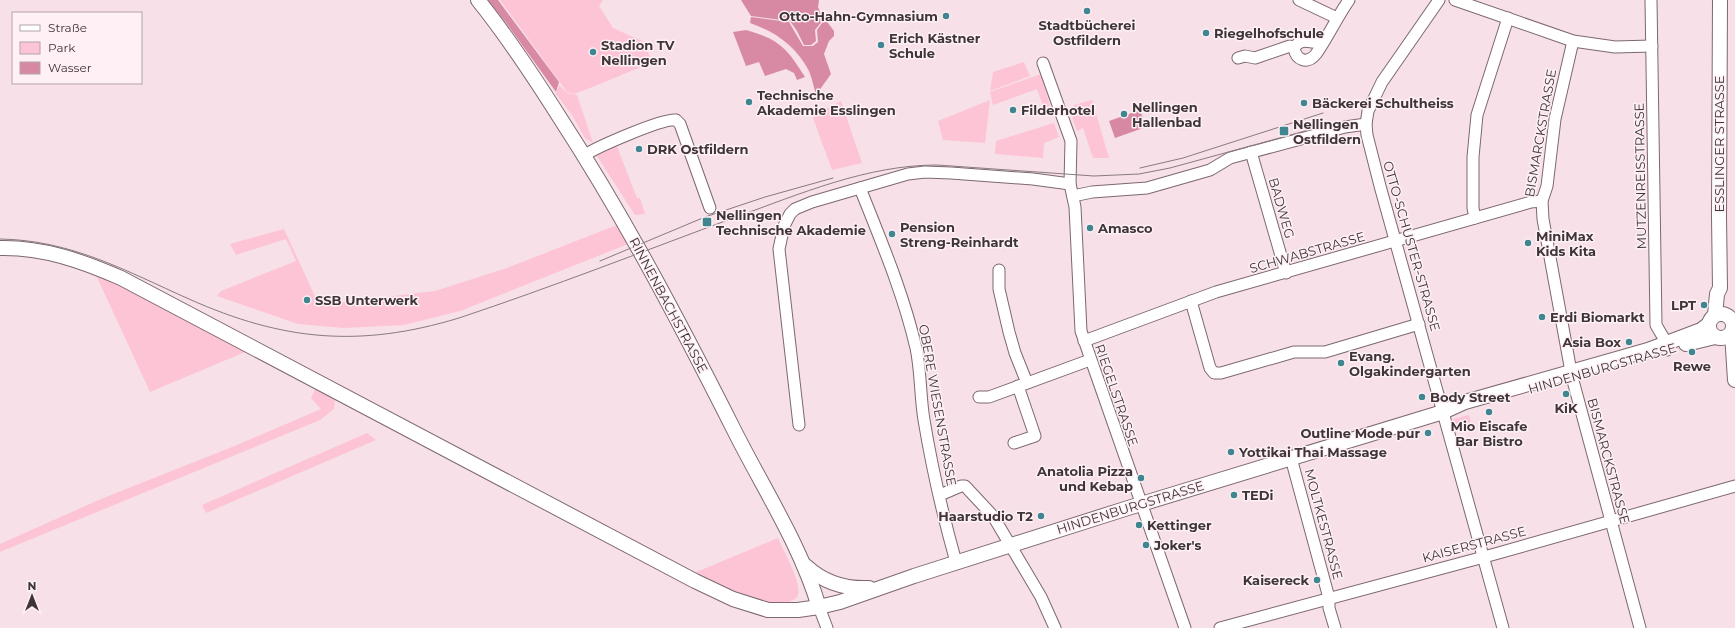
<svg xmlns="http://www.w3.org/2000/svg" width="1735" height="628" font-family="Montserrat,sans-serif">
	<rect width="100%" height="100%" fill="#f7e0e7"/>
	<!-- green -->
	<g fill="#fdc4d6">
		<polygon points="500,0 603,0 599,6 613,28 642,41 653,62 590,88 574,94 567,92"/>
		<polygon points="1024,62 1030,76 990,91 993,72"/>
		<polygon points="1041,74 1050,106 1044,108 1037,89 993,105 990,92"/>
		<polygon points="559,85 567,93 577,95 593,143 585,138 572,115 556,94"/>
		<polygon points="990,100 985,143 943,140 938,121"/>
		<polygon points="1092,100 1109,158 1093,158 1083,128 1077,131 1071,114 1076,112 1074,105"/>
		<polygon points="841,101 862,163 832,170 813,118 815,111 828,108"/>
		<polygon points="1054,123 1059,137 1044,143 1043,158 995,154 996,141"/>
		<polygon points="616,144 637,198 640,198 645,214 635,215 597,156 602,150"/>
		<polygon points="617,225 628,244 460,311 404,325 344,328 298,324 217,296 221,291 296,261 286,239 236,255 230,244 284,229 319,305 435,291 507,268"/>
		<polygon points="96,275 114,282 245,352 150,392"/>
		<polygon points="316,387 335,399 334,409 320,420 0,552 0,544 101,499 237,445 321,409 311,398"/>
		<polygon points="1469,415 1472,427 1456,431 1453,419"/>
		<polygon points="367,433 376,440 206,513 202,505"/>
		<path d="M778,538C783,550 802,583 798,595C797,598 794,600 791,601C765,613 718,585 694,573Z"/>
	</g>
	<!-- forest -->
	<g fill="#d88aa4">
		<polygon points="488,0 498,0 559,82 556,92 507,24"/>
		<path d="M751,17L789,22L803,46H813L818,42L817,30L825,19L834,31V36L829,41L824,54L831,74L816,95C814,88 812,78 809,71C796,46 776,32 750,23Z"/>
		<path d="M746,30C779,39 787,48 805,77L797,80L794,73L786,69L765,76L759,62L746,66L733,32Z"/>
	</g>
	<!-- water -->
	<g fill="#d789a3">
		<polygon points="741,0 819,0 818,7 823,20 815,30 816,41 811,45 804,45 797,31 790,21 751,16"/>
		<polygon points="1140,110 1146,127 1115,138 1109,121"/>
	</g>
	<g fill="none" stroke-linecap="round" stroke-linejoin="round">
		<!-- minor casing -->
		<g stroke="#7d686e" stroke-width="13">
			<g id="minor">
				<polyline points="1299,0 1337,18"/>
				<polyline points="1439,0 1382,82 1368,111 1366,124 1367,135 1380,186 1503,628"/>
				<polyline points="1455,0 1573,41 1615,47 1652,46"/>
				<polyline points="1651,0 1656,325 1663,337 1667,350"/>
				<polyline points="1573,41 1555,119 1547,186 1542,201 1543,219 1572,377 1640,628"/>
				<path d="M1322,43C1312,44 1301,36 1294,48C1296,60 1307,65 1316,54C1328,37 1337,17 1349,0"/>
				<polyline points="1238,58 1245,56 1255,58 1290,46 1294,48"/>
				<polyline points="1043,63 1071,141 1070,184 1075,207 1081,331 1185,628"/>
				<polyline points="1251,152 1286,273"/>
				<path d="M585,155C597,147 663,118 676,120L680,124L710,208"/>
				<path d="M860,188C881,241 903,292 916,348C921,371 920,396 924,420C932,468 943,516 956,562"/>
				<polyline points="1073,196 1092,192 1147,188 1210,170 1230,158 1241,155 1345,127 1366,124"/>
				<polyline points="1475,218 1473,208 1473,157 1477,115 1508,18"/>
				<polyline points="999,270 999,289 1009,332 1015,353 1027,383"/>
				<polyline points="1191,301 1210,368 1214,373 1221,373 1294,352 1325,352 1419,324"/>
				<polyline points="1084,341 1216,292 1531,202 1542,201"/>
				<polyline points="979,397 989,397 1090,360"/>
				<polyline points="799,425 779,249 784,226 790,214 795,209 812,202 908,174 925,172 951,173 1033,179 1070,184"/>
				<polyline points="1014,443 1035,436 1018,386"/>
				<polyline points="1291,458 1329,598 1329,608 1335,628"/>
				<polyline points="940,495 961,486 965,486 993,516 1041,597 1055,628"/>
				<polyline points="819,607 827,628"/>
				<polyline points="1220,628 1495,554 1735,486"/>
			</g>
		</g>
		<!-- major casing -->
		<g stroke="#7d686e" stroke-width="16">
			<g id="major">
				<path d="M478,0C508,37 534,77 560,118C625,218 680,323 734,430C763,488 800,544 819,607"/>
				<path d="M0,248C43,247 82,261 121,278L695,581L733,599L768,610H798L819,607L840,602L914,576L1128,508L1443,412L1465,402L1648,350L1701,330L1709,324"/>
				<circle cx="1721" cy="326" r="12"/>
				<polyline points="1715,315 1717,294 1720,288 1719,217 1720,0"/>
				<polyline points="1732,333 1735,380"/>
				<polyline points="1686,344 1715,337"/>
				<path d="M806,566C823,582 845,589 869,588"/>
			</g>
		</g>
		<!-- minor -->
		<use href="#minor" stroke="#fff" stroke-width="11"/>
		<!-- major -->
		<use href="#major" stroke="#fff" stroke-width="14"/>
		<!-- tram -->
		<g stroke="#887a7e" stroke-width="1">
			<polyline points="1140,168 1183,158 1323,113"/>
			<path d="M0,239C71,240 126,271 189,299C283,341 360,348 459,318C552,287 644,251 736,217C800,194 867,165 937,165L1094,176L1139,174L1170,168L1327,125"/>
			<polyline points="600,261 705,217 765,197 833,178"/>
		</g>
	</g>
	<!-- markers -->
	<g fill="#3f8690" stroke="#fef0f4" stroke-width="1.5">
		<circle cx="1087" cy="11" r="4"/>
		<circle cx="946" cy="16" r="4"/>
		<circle cx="1206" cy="33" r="4"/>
		<circle cx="881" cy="45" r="4"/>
		<circle cx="593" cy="52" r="4"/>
		<circle cx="749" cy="102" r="4"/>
		<circle cx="1304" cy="103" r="4"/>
		<circle cx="1013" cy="110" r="4"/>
		<circle cx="1124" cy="114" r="4"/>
		<rect x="1279" y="126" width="10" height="10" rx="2"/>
		<circle cx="639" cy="149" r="4"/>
		<rect x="702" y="217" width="10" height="10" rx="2"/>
		<circle cx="1090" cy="228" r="4"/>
		<circle cx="892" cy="234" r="4"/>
		<circle cx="1528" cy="243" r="4"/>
		<circle cx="307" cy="300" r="4"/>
		<circle cx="1704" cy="305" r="4"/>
		<circle cx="1542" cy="317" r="4"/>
		<circle cx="1629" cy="342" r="4"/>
		<circle cx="1692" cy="352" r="4"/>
		<circle cx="1341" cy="363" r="4"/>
		<circle cx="1566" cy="394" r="4"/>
		<circle cx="1422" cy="397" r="4"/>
		<circle cx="1489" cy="412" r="4"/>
		<circle cx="1428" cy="433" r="4"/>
		<circle cx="1231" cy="452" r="4"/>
		<circle cx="1141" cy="478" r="4"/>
		<circle cx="1234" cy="495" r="4"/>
		<circle cx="1041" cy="516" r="4"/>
		<circle cx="1139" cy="525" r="4"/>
		<circle cx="1146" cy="545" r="4"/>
		<circle cx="1317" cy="580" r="4"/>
	</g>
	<g text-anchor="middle" stroke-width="3" stroke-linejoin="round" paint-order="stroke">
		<!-- poi labels -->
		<g font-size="13" font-weight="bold" fill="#3e3538" stroke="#fef0f4" text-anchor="start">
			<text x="938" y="21" text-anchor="end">Otto-Hahn-Gymnasium</text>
			<text x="1087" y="30" text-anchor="middle">Stadtbücherei<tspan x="1087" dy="15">Ostfildern</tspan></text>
			<text x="1214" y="38">Riegelhofschule</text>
			<text x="889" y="43">Erich Kästner<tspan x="889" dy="15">Schule</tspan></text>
			<text x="601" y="50">Stadion TV<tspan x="601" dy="15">Nellingen</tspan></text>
			<text x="757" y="100">Technische<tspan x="757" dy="15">Akademie Esslingen</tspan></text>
			<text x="1312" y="108">Bäckerei Schultheiss</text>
			<text x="1132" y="112">Nellingen<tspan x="1132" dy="15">Hallenbad</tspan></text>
			<text x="1021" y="115">Filderhotel</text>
			<text x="1293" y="129">Nellingen<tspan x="1293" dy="15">Ostfildern</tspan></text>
			<text x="647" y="154">DRK Ostfildern</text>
			<text x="716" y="220">Nellingen<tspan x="716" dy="15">Technische Akademie</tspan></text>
			<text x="900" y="232">Pension<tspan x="900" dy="15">Streng-Reinhardt</tspan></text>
			<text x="1098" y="233">Amasco</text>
			<text x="1536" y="241">MiniMax<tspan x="1536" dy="15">Kids Kita</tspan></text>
			<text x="315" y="305">SSB Unterwerk</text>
			<text x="1696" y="310" text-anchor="end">LPT</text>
			<text x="1550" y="322">Erdi Biomarkt</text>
			<text x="1621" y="347" text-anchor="end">Asia Box</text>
			<text x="1349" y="361">Evang.<tspan x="1349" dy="15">Olgakindergarten</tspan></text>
			<text x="1692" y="371" text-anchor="middle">Rewe</text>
			<text x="1430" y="402">Body Street</text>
			<text x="1566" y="413" text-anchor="middle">KiK</text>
			<text x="1489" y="431" text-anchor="middle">Mio Eiscafe<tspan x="1489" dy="15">Bar Bistro</tspan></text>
			<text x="1420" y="438" text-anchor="end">Outline Mode pur</text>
			<text x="1239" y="457">Yottikai Thai Massage</text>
			<text x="1133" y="476" text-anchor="end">Anatolia Pizza<tspan x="1133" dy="15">und Kebap</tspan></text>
			<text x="1242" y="500">TEDi</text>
			<text x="1033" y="521" text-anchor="end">Haarstudio T2</text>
			<text x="1147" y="530">Kettinger</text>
			<text x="1154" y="550">Joker's</text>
			<text x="1309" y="585" text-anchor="end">Kaisereck</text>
		</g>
		<!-- street labels -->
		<g font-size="13" fill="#3e3538" stroke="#fef0f4">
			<text transform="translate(1540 133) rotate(-80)" y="5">BISMARCKSTRASSE</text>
			<text transform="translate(1719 144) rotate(-90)" y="5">ESSLINGER STRASSE</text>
			<text transform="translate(1640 176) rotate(-91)" y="5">MUTZENREISSTRASSE</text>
			<text transform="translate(1282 208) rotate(74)" y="5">BADWEG</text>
			<text transform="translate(1412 246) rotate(74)" y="5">OTTO-SCHUSTER-STRASSE</text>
			<text transform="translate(1307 252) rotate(-16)" y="5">SCHWABSTRASSE</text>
			<text transform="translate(669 305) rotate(62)" y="5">RINNENBACHSTRASSE</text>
			<text transform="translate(1602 368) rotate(-16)" y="5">HINDENBURGSTRASSE</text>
			<text transform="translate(1117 395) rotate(71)" y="5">RIEGELSTRASSE</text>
			<text transform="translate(938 405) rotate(80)" y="5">OBERE WIESENSTRASSE</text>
			<text transform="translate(1609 461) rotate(75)" y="5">BISMARCKSTRASSE</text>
			<text transform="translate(1130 507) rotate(-17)" y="5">HINDENBURGSTRASSE</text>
			<text transform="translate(1324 524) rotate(75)" y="5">MOLTKESTRASSE</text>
			<text transform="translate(1474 544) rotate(-15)" y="5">KAISERSTRASSE</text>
		</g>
	</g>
	<!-- legend -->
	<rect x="12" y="12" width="130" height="72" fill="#fef0f4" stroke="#b1a5a9"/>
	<rect x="20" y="25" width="20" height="6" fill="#ffffff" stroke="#b1a5a9"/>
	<text x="48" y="32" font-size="12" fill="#3e3538">Straße</text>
	<rect x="20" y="42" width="20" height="12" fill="#fdc4d6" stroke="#b1a5a9"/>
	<text x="48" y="52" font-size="12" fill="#3e3538">Park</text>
	<rect x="20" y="62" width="20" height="12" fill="#d789a3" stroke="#b1a5a9"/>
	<text x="48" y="72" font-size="12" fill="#3e3538">Wasser</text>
	<!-- north arrow -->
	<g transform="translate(32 596)" stroke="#fef0f4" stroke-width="3" paint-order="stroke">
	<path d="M0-3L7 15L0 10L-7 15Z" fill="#3e3538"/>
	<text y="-6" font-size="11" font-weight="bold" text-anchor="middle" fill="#3e3538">N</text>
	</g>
</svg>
